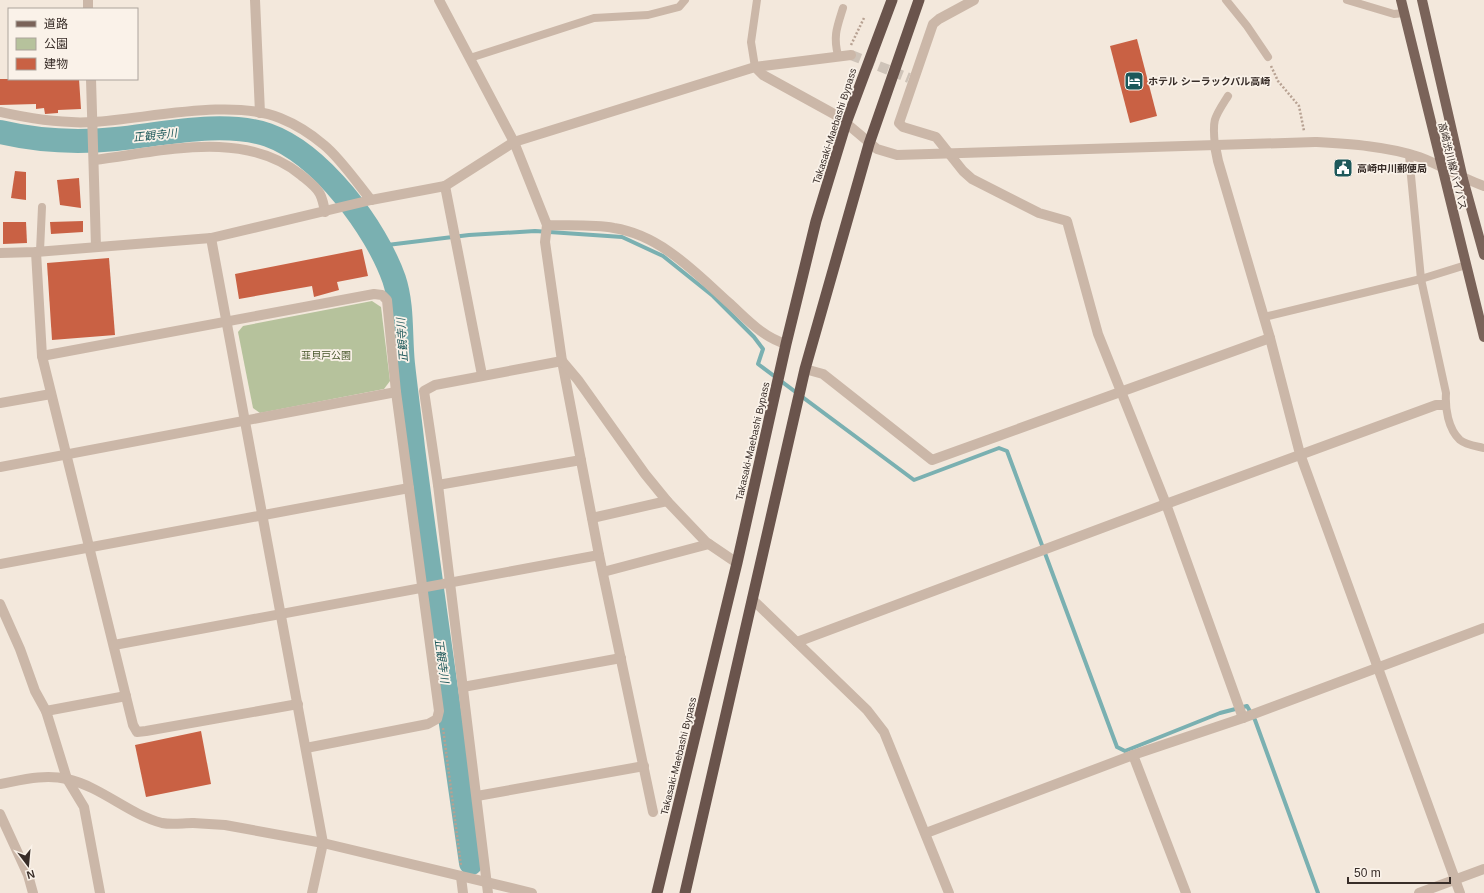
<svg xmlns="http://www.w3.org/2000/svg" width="1484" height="893" font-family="Helvetica,'Noto Sans JP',sans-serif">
	<rect width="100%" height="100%" fill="#f3e8dc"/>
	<!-- green -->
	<polygon fill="#b6c29c" points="372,301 381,307 390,381 384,389 260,413 253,408 238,332 243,326"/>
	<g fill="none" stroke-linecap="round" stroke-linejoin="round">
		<!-- stream -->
		<polyline stroke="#7ab0b1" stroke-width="4" points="379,246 469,235 535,231 622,237 663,256 713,296 754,337 763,349 758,364 914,480 999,448 1007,451 1117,747 1125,751 1220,713 1247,706 1255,720 1318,893"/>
		<!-- river -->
		<path stroke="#7ab0b1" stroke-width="24" d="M0,132C38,141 77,143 116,139C163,134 224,120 268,135C321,154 376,228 394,279C403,306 400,336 403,364C406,392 410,420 413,448C431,587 451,725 471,863"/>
	</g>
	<!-- building -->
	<g fill="#c96144">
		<polygon points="1137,39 1157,116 1130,123 1110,46"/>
		<polygon points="0,79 79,79 81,109 58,110 58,113 45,114 44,108 36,109 36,104 0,105"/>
		<polygon points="15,171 26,172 26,200 11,198"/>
		<polygon points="79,178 81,208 60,205 57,180"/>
		<polygon points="83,221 83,232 51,234 50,222"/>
		<polygon points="3,222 26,222 27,243 3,244"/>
		<polygon points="362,249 368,276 337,282 339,290 314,297 312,286 239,299 235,274"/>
		<polygon points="109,258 115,335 52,340 47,263"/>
		<polygon points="201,731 211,784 146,797 135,745"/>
	</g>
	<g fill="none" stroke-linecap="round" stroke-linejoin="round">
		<!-- minor-tunnel -->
		<polyline stroke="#cec3b8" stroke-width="10" stroke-dasharray="10 5" stroke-linecap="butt" points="851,55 909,78"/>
		<!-- path -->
		<g stroke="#b7a192" stroke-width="2.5" stroke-dasharray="2 2" stroke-linecap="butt">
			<polyline points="851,45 864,18"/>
			<polyline points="1271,66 1278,81 1299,106 1304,131"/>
			<polyline points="443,728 461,866"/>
		</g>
		<!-- service -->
		<g stroke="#cbb7a8" stroke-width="8">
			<polyline points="1226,0 1247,26 1268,57"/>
			<polyline points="1347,0 1394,14 1404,13"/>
			<path d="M838,55C833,36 837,27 843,8"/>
			<polyline points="470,58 594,18 648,15 679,7 685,0"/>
			<polyline points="755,67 751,42 757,0"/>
			<path d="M1215,146C1212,119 1214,118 1228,96"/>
			<path d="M1409,155L1421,279L1446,393C1445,408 1448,429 1460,440C1466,445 1476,446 1484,448"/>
			<polyline points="40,251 42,207"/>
			<polyline points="1264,317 1421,279 1466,265"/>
		</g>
		<!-- minor -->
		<g stroke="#cbb7a8" stroke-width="10">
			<polyline points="88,0 88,9"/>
			<polyline points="255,0 260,113"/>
			<polyline points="439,0 514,142 547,225 545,242 562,361 599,555 653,812"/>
			<polyline points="974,0 939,19 933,24 899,123 903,127 936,137 963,171 972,179 1039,213 1067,221 1098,334 1166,504 1243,718"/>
			<polyline points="755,67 851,55"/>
			<polyline points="91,79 96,247"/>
			<path d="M0,112C31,119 61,124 93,122C146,119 231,98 280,118C295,124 311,134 324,145C340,158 358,184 371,200"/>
			<polyline points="1215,146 1218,161 1270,338 1300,454 1460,893"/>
			<path d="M94,160C161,152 243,128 301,175C307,180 317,187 320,194C323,200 324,206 325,212"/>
			<polyline points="445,186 482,375"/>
			<path d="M547,225C568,226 592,224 614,228C660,235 695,272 728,302C746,318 762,337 786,344"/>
			<polyline points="36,252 42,356 133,725 137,732 146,731 298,704"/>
			<polyline points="0,253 36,252 211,238 371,200 445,186 514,142 755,67 763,75 834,114 846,123"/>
			<polyline points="42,356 374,294 382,295 387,300 396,392 439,711 437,719 428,724 306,748"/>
			<polyline points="805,369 823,374 932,460 1270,338"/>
			<polyline points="0,403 51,394"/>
			<polyline points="0,467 396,392"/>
			<polyline points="438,485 581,460"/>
			<polyline points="592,518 667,501"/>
			<polyline points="0,564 409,488"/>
			<polyline points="603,572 709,544"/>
			<polyline points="752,599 867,710 884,732 949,893"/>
			<polyline points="0,604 20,649 35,691 46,711 67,779 84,807 100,893"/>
			<polyline points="797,642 1166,504 1436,405 1445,405"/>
			<polyline points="114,645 599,555"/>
			<polyline points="463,687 621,658"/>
			<polyline points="46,711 126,696"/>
			<polyline points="1133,755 1186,893"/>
			<path d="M0,784C22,780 44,774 67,779C102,787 128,814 162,823C172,825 183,823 193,823"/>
			<polyline points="477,796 644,766"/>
			<polyline points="0,814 28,875 33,893"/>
			<polyline points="926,833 1133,755 1243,718 1484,628"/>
			<polyline points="461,877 463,893"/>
			<polyline points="312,893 323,843"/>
			<polyline points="488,893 438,485 424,391 435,385 562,361 578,380 645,474 667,501 706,542 737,563"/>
			<polyline points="1419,893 1484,869"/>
		</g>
		<!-- tertiary -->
		<g stroke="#cbb7a8" stroke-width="10">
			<path d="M846,123L877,149L897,155L1315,142C1349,144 1386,146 1419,157C1441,165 1461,178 1484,186"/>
			<polyline points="211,238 323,843"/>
			<polyline points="193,823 225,825 323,843 532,893"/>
		</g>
		<!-- primary -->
		<g stroke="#7a6359" stroke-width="10">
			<polyline points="1401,0 1484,337"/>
			<polyline points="1422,0 1463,179 1484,255"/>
		</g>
		<!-- trunk -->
		<g stroke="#6a544c" stroke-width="11">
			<polyline points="657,893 737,563 786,344 816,221 846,123 892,0"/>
			<polyline points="685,893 805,369 869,144 919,0"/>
		</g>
	</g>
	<!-- icons -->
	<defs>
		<g id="hotel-square" transform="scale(1)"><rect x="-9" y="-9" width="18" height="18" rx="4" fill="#1d585a" stroke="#faf2e9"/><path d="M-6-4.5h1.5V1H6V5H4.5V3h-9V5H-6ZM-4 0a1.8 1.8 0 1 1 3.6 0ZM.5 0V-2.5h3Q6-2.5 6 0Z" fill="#fff"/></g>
		<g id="civic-square" transform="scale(1)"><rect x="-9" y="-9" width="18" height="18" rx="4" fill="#1d585a" stroke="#faf2e9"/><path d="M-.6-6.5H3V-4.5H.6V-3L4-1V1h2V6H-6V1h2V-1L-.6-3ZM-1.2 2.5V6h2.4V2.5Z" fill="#fff"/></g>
	</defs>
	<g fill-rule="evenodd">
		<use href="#hotel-square" x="1134" y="81"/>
		<use href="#civic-square" x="1343" y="168"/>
	</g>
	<g text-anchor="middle" stroke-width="3.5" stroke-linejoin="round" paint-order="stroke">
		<!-- poi labels -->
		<g font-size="10" font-weight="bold" fill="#382d28" stroke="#faf2e9" text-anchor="start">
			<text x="1148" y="85">ホテル シーラックパル高崎</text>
			<text x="1357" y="172">高崎中川郵便局</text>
		</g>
		<!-- street labels -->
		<g font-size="10" fill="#382d28" stroke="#faf2e9">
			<text transform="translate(834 126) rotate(-72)" y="4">Takasaki-Maebashi Bypass</text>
			<text transform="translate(1453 166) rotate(76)" y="4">高崎渋川線バイパス</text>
			<text transform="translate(752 441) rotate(-77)" y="4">Takasaki-Maebashi Bypass</text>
			<text transform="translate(678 756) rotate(-76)" y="4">Takasaki-Maebashi Bypass</text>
		</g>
		<!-- park labels -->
		<g font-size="10" fill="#48572b" stroke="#faf2e9">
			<text x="326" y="359">韮貝戸公園</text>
		</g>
		<!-- water labels -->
		<g font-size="11" font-style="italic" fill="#1d585a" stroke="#faf2e9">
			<text transform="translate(155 135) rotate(-6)" y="4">正観寺川</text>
			<text transform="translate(402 340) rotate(-94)" y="4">正観寺川</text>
			<text transform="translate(442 661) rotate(82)" y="4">正観寺川</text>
		</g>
	</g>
	<!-- legend -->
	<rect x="8" y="8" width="130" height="72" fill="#faf2e9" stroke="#aca39c"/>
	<rect x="16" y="21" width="20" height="6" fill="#7a6359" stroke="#aca39c"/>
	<text x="44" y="28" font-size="12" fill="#382d28">道路</text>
	<rect x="16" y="38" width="20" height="12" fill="#b6c29c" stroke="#aca39c"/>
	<text x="44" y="48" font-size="12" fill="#382d28">公園</text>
	<rect x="16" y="58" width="20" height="12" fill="#c96144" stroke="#aca39c"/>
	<text x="44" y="68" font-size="12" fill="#382d28">建物</text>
	<!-- north arrow -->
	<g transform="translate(28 865) rotate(164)" stroke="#faf2e9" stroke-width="3" paint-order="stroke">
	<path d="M0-3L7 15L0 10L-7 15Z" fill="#382d28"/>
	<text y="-6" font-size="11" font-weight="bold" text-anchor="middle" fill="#382d28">N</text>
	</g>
	<!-- scale -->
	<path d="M1348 877v6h102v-6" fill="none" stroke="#382d28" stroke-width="2"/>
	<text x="1354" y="877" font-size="12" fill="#382d28" stroke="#faf2e9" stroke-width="3" paint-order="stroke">50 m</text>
</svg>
